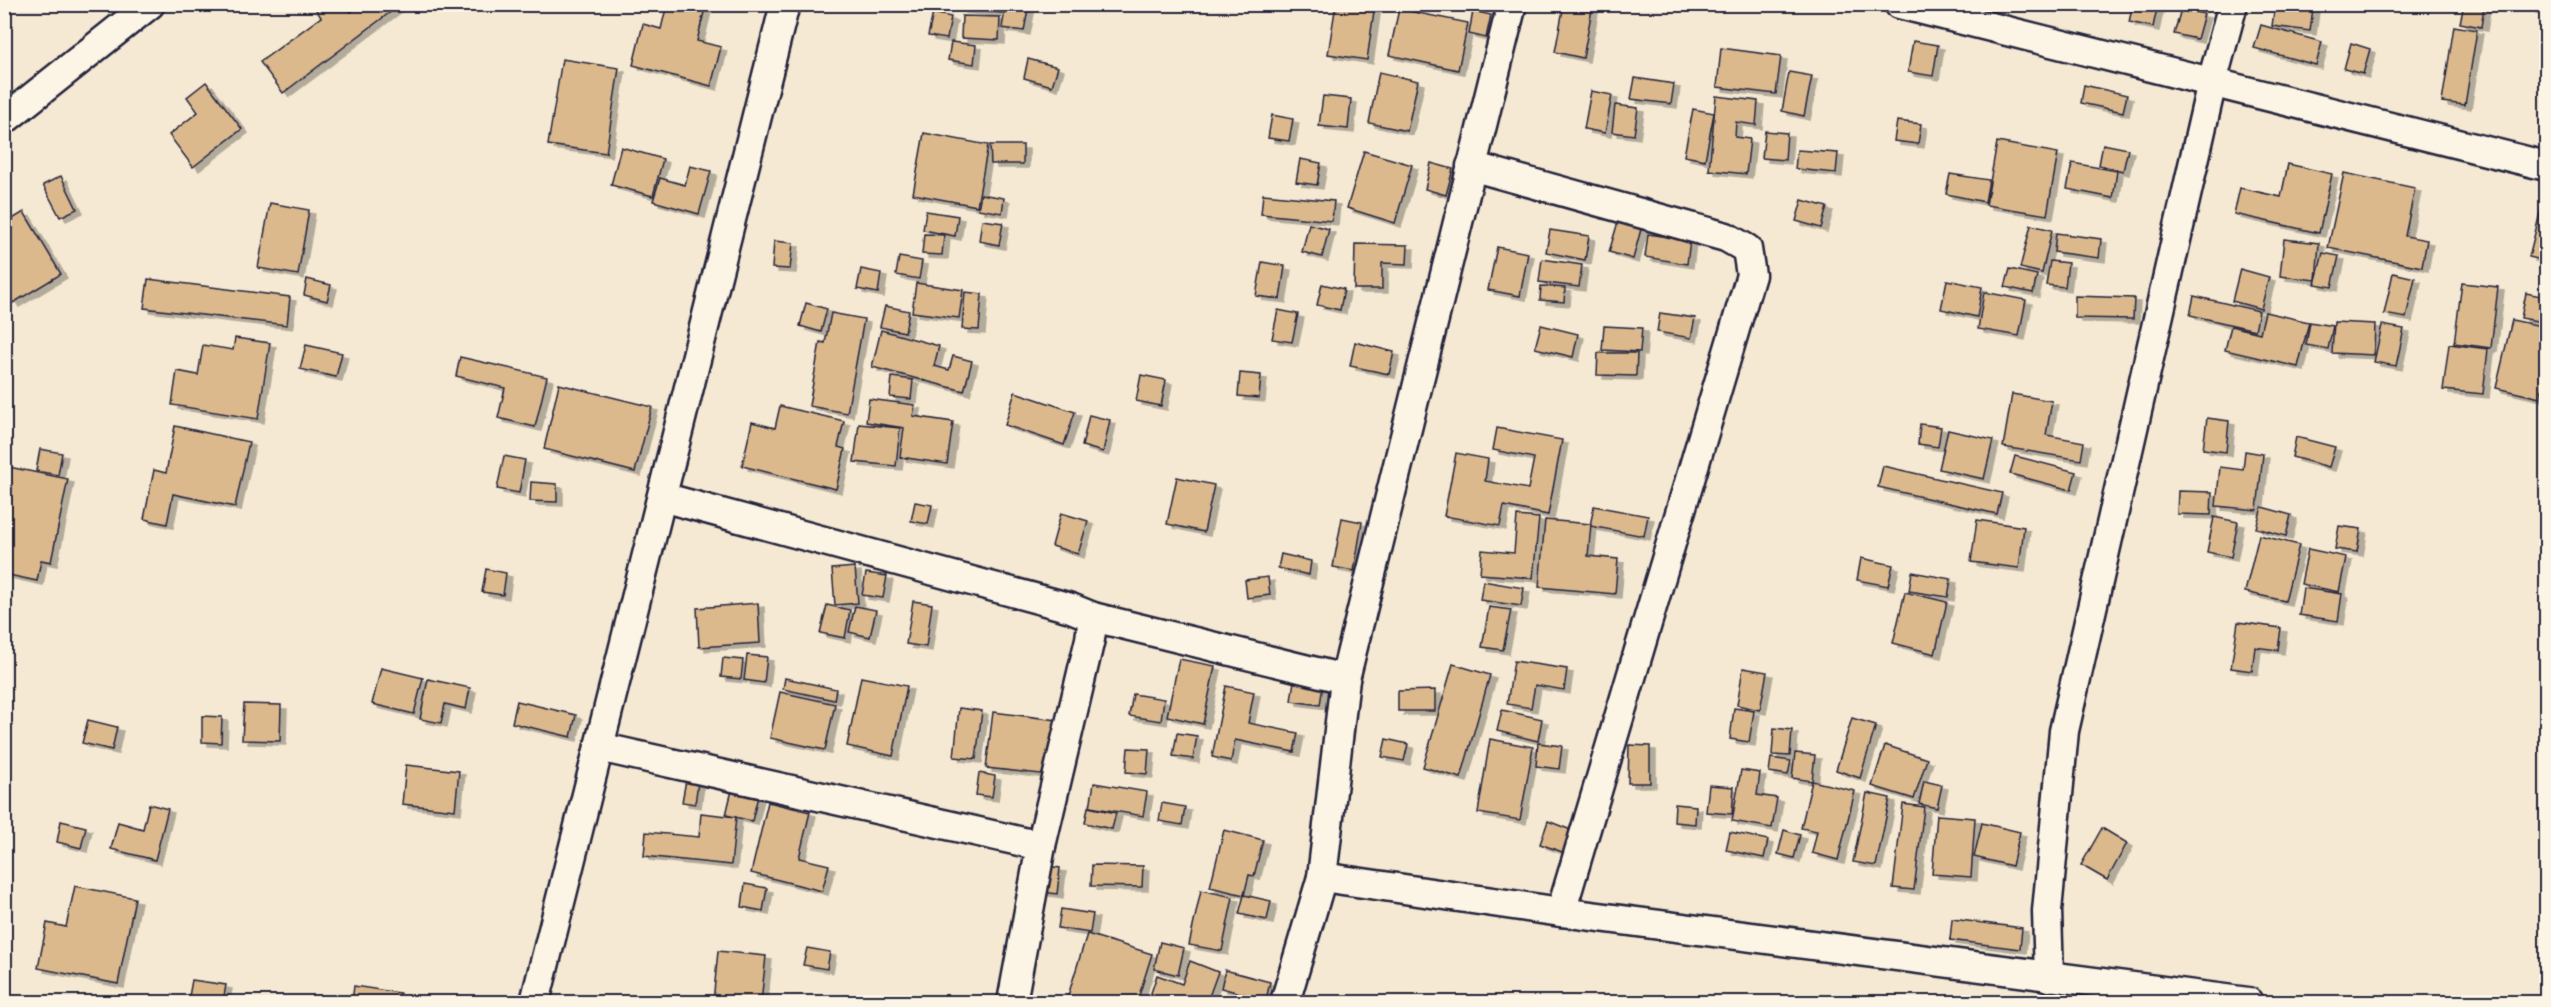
<svg xmlns="http://www.w3.org/2000/svg" width="2551" height="1007" font-family="Delius,sans-serif">
	<defs>
		<filter id="shadow"><feDropShadow dx="6" dy="4" stdDeviation="0" flood-color="#0004"/></filter>
	</defs>
	<rect width="100%" height="100%" fill="#f5e9d3"/>
	<filter id="ink" filterUnits="userSpaceOnUse"><feTurbulence type="fractalNoise" baseFrequency=".0167" numOctaves="2"/><feDisplacementMap in="SourceGraphic" scale="12" xChannelSelector="R" yChannelSelector="G"/><feConvolveMatrix kernelMatrix="1 2 1 2 8 2 1 2 1" color-interpolation-filters="sRGB"/></filter>
	<g filter="url(#ink)">
		<!-- building -->
		<g fill="#dbb98d" stroke="#22223b" stroke-width="1.5" filter="url(#shadow)">
			<polygon points="312,4 346,4 351,12 362,4 401,4 283,93 260,62 321,17"/>
			<polygon points="667,4 706,4 697,41 721,47 711,86 633,65 643,24 661,29"/>
			<polygon points="960,4 1003,4 1002,13 960,9"/>
			<polygon points="1006,4 1029,4 1024,31 1002,28"/>
			<polygon points="1336,4 1375,4 1367,60 1328,54"/>
			<polygon points="1564,4 1593,4 1583,58 1555,52"/>
			<polygon points="2133,4 2158,4 2153,27 2129,22"/>
			<polygon points="2275,4 2313,8 2310,31 2272,26"/>
			<polygon points="2464,4 2484,7 2481,27 2460,23"/>
			<polygon points="2532,4 2546,4 2546,14 2530,9"/>
			<polygon points="1399,9 1468,23 1458,70 1389,55"/>
			<polygon points="2181,9 2204,14 2197,39 2174,34"/>
			<polygon points="1473,11 1491,15 1486,38 1469,34"/>
			<polygon points="933,13 951,17 947,39 928,36"/>
			<polygon points="962,16 1000,17 999,40 961,38"/>
			<polygon points="2261,25 2322,42 2316,65 2254,48"/>
			<polygon points="2454,26 2477,30 2465,105 2442,102"/>
			<polygon points="1913,41 1938,45 1933,76 1908,72"/>
			<polygon points="951,42 976,45 974,64 948,60"/>
			<polygon points="2351,43 2370,49 2363,74 2344,69"/>
			<polygon points="1721,48 1781,56 1776,94 1717,87"/>
			<polygon points="562,59 619,68 606,153 548,145"/>
			<polygon points="1028,59 1058,67 1052,86 1024,78"/>
			<polygon points="1379,72 1418,81 1407,131 1369,123"/>
			<polygon points="1789,72 1812,76 1804,116 1782,111"/>
			<polygon points="1635,78 1674,84 1671,104 1631,99"/>
			<polygon points="206,82 242,129 193,167 169,135 198,112 187,97"/>
			<polygon points="2084,85 2127,95 2123,112 2081,103"/>
			<polygon points="1591,91 1612,95 1605,133 1584,129"/>
			<polygon points="1323,96 1351,99 1348,129 1319,126"/>
			<polygon points="1716,96 1758,101 1756,125 1736,122 1735,137 1750,139 1746,174 1709,170"/>
			<polygon points="1615,105 1638,108 1634,135 1612,132"/>
			<polygon points="1693,109 1714,113 1705,160 1684,156"/>
			<polygon points="1272,115 1293,119 1289,141 1268,138"/>
			<polygon points="1897,121 1921,124 1918,144 1894,141"/>
			<polygon points="1765,131 1787,133 1785,160 1762,158"/>
			<polygon points="924,133 988,145 977,206 913,194"/>
			<polygon points="1997,142 2058,153 2047,215 1986,205"/>
			<polygon points="2103,144 2128,149 2123,171 2099,165"/>
			<polygon points="990,145 1023,145 1023,164 991,164"/>
			<polygon points="621,147 663,159 653,196 611,185"/>
			<polygon points="1797,150 1838,153 1836,173 1795,169"/>
			<polygon points="1364,151 1412,165 1395,223 1347,208"/>
			<polygon points="1300,159 1321,163 1317,185 1296,182"/>
			<polygon points="1431,163 1453,169 1446,195 1425,189"/>
			<polygon points="2072,163 2117,171 2113,198 2067,189"/>
			<polygon points="2288,164 2332,174 2319,233 2234,214 2240,188 2281,197"/>
			<polygon points="690,166 711,171 699,214 653,201 660,178 685,185"/>
			<polygon points="2344,173 2415,188 2405,236 2427,240 2422,267 2328,248"/>
			<polygon points="1950,174 1989,180 1985,202 1946,194"/>
			<polygon points="61,176 77,209 60,217 43,185"/>
			<polygon points="981,194 1004,198 1002,213 978,209"/>
			<polygon points="1263,194 1334,201 1332,221 1261,214"/>
			<polygon points="1802,200 1827,207 1821,228 1796,221"/>
			<polygon points="270,203 309,210 298,275 258,268"/>
			<polygon points="2541,209 2546,210 2546,261 2529,257"/>
			<polygon points="926,211 958,216 955,236 923,230"/>
			<polygon points="24,212 61,274 13,303 4,289 4,224"/>
			<polygon points="982,220 1003,223 999,245 979,241"/>
			<polygon points="1618,222 1641,229 1633,259 1609,252"/>
			<polygon points="1309,224 1329,229 1322,257 1302,252"/>
			<polygon points="2031,225 2052,230 2042,273 2020,268"/>
			<polygon points="1550,230 1589,236 1585,260 1546,252"/>
			<polygon points="2056,233 2101,239 2099,258 2054,252"/>
			<polygon points="924,234 944,235 942,255 922,254"/>
			<polygon points="1648,234 1690,240 1687,264 1645,257"/>
			<polygon points="2284,239 2319,243 2316,280 2280,276"/>
			<polygon points="774,241 793,243 790,269 772,268"/>
			<polygon points="1355,244 1408,245 1407,264 1382,263 1382,289 1354,289"/>
			<polygon points="1497,247 1528,253 1520,296 1488,290"/>
			<polygon points="2323,253 2339,256 2332,287 2315,284"/>
			<polygon points="899,257 922,261 919,279 896,275"/>
			<polygon points="1542,259 1582,265 1579,287 1539,282"/>
			<polygon points="2050,261 2068,263 2065,287 2046,285"/>
			<polygon points="1262,262 1285,266 1280,299 1256,296"/>
			<polygon points="861,269 881,273 878,293 857,289"/>
			<polygon points="2010,269 2037,275 2033,293 2005,287"/>
			<polygon points="2240,269 2269,277 2261,309 2232,301"/>
			<polygon points="2393,273 2415,278 2406,318 2384,314"/>
			<polygon points="148,279 290,297 287,325 144,308"/>
			<polygon points="307,279 331,285 327,301 304,295"/>
			<polygon points="1947,280 1982,287 1977,317 1941,309"/>
			<polygon points="916,283 963,290 959,318 912,312"/>
			<polygon points="2462,283 2498,287 2491,348 2454,343"/>
			<polygon points="1322,284 1344,289 1340,310 1317,305"/>
			<polygon points="1541,286 1565,288 1564,302 1540,300"/>
			<polygon points="965,292 982,294 979,330 962,329"/>
			<polygon points="1984,292 2026,300 2019,336 1978,329"/>
			<polygon points="2526,293 2546,297 2543,322 2521,318"/>
			<polygon points="2075,296 2134,298 2133,319 2075,318"/>
			<polygon points="2194,296 2259,311 2255,330 2190,315"/>
			<polygon points="806,303 827,309 821,332 800,326"/>
			<polygon points="885,306 909,311 905,332 880,327"/>
			<polygon points="1278,310 1298,314 1292,342 1272,339"/>
			<polygon points="2265,312 2309,322 2298,367 2225,350 2231,326 2260,333"/>
			<polygon points="831,313 864,319 847,413 809,406 820,342 825,343"/>
			<polygon points="1660,313 1695,318 1691,338 1657,332"/>
			<polygon points="2512,320 2546,327 2546,367 2540,398 2496,388"/>
			<polygon points="2310,322 2333,326 2328,349 2306,345"/>
			<polygon points="2334,322 2375,324 2374,355 2332,353"/>
			<polygon points="1541,325 1578,334 1573,357 1535,348"/>
			<polygon points="2382,325 2404,329 2396,366 2374,362"/>
			<polygon points="1604,326 1642,328 1640,352 1602,350"/>
			<polygon points="881,330 939,346 934,366 949,370 953,356 972,361 964,391 872,367"/>
			<polygon points="235,338 270,343 258,419 172,405 177,371 198,375 203,345 233,350"/>
			<polygon points="1355,342 1394,352 1389,374 1350,366"/>
			<polygon points="2449,344 2488,349 2483,394 2443,390"/>
			<polygon points="306,345 342,353 336,377 300,369"/>
			<polygon points="1598,353 1637,353 1636,376 1597,375"/>
			<polygon points="460,357 547,377 535,427 498,418 505,388 456,376"/>
			<polygon points="1240,373 1261,375 1259,398 1238,396"/>
			<polygon points="1141,375 1166,380 1161,406 1136,401"/>
			<polygon points="892,377 913,380 911,399 890,397"/>
			<polygon points="559,384 652,407 635,472 544,449"/>
			<polygon points="1015,392 1075,412 1064,445 1005,425"/>
			<polygon points="2012,394 2052,401 2046,435 2084,442 2081,460 2003,447"/>
			<polygon points="869,399 915,405 913,416 953,422 947,464 900,457 904,428 866,422"/>
			<polygon points="780,406 844,421 838,447 845,449 836,489 742,466 752,422 775,428"/>
			<polygon points="1089,415 1110,420 1103,452 1082,446"/>
			<polygon points="2207,418 2229,421 2226,452 2203,449"/>
			<polygon points="859,424 900,428 896,466 854,462"/>
			<polygon points="1920,424 1941,427 1938,447 1918,444"/>
			<polygon points="175,426 249,442 235,507 173,494 167,524 144,519 154,470 166,473"/>
			<polygon points="1497,428 1562,440 1548,515 1504,506 1500,526 1444,516 1456,453 1488,459 1485,481 1528,489 1534,458 1493,450"/>
			<polygon points="1948,430 1993,440 1984,479 1939,469"/>
			<polygon points="2296,437 2335,447 2329,467 2292,457"/>
			<polygon points="40,449 62,453 58,475 36,471"/>
			<polygon points="2245,451 2263,454 2257,510 2216,506 2220,467 2243,470"/>
			<polygon points="504,456 525,460 519,493 497,489"/>
			<polygon points="2015,456 2076,472 2071,490 2010,474"/>
			<polygon points="4,466 68,479 51,562 41,560 37,581 4,574"/>
			<polygon points="1883,466 2002,493 1997,514 1878,487"/>
			<polygon points="1177,477 1214,485 1204,532 1167,524"/>
			<polygon points="531,482 557,484 557,502 530,501"/>
			<polygon points="2178,491 2212,492 2211,515 2177,514"/>
			<polygon points="915,502 932,505 928,524 911,521"/>
			<polygon points="1594,506 1648,516 1644,536 1590,526"/>
			<polygon points="2262,507 2291,515 2286,536 2256,528"/>
			<polygon points="1061,513 1088,521 1078,554 1052,546"/>
			<polygon points="1517,516 1539,518 1533,578 1480,574 1482,550 1514,553"/>
			<polygon points="2214,517 2238,522 2231,557 2207,552"/>
			<polygon points="1342,518 1362,522 1354,571 1333,567"/>
			<polygon points="1545,520 1591,524 1588,556 1618,559 1615,594 1539,587"/>
			<polygon points="1977,520 2024,527 2019,568 1971,562"/>
			<polygon points="2339,526 2361,529 2357,552 2335,549"/>
			<polygon points="2259,535 2299,545 2285,601 2245,592"/>
			<polygon points="2308,549 2346,557 2339,592 2301,584"/>
			<polygon points="1281,554 1311,561 1309,575 1278,568"/>
			<polygon points="1861,558 1893,565 1888,586 1857,580"/>
			<polygon points="855,567 858,603 835,605 832,569"/>
			<polygon points="486,569 506,573 503,595 482,592"/>
			<polygon points="1912,572 1951,579 1948,597 1909,591"/>
			<polygon points="866,573 887,576 883,598 862,595"/>
			<polygon points="1268,577 1270,595 1247,598 1245,580"/>
			<polygon points="1483,581 1524,588 1521,606 1480,600"/>
			<polygon points="2303,588 2342,594 2338,621 2299,615"/>
			<polygon points="1905,592 1947,602 1935,654 1893,643"/>
			<polygon points="913,601 932,604 926,647 906,644"/>
			<polygon points="758,603 760,643 699,647 697,608"/>
			<polygon points="827,605 850,610 845,638 820,633"/>
			<polygon points="855,606 876,610 870,637 849,632"/>
			<polygon points="1489,607 1511,610 1503,650 1482,647"/>
			<polygon points="2238,622 2281,628 2278,650 2255,647 2252,671 2231,668"/>
			<polygon points="747,655 767,657 764,683 744,680"/>
			<polygon points="723,658 743,660 741,679 721,677"/>
			<polygon points="1179,659 1215,666 1203,724 1167,716"/>
			<polygon points="1514,661 1567,669 1564,690 1535,685 1531,708 1507,704"/>
			<polygon points="1453,664 1490,675 1461,778 1423,767"/>
			<polygon points="381,668 423,678 414,714 372,704"/>
			<polygon points="1743,668 1767,672 1760,710 1737,705"/>
			<polygon points="861,677 907,686 893,756 847,746"/>
			<polygon points="785,678 836,689 834,700 783,689"/>
			<polygon points="428,679 470,688 466,709 445,704 441,723 420,719"/>
			<polygon points="1294,681 1323,685 1320,705 1291,701"/>
			<polygon points="1226,686 1254,692 1248,723 1298,733 1294,752 1235,740 1231,761 1212,757"/>
			<polygon points="1435,690 1435,711 1398,711 1398,691"/>
			<polygon points="780,692 835,704 825,750 770,738"/>
			<polygon points="1133,694 1164,699 1161,721 1129,716"/>
			<polygon points="517,701 576,715 571,737 512,723"/>
			<polygon points="244,704 281,705 280,741 242,740"/>
			<polygon points="959,708 982,711 976,759 954,757"/>
			<polygon points="1734,708 1754,711 1749,742 1730,739"/>
			<polygon points="1502,710 1542,719 1538,741 1497,731"/>
			<polygon points="993,712 1057,720 1050,775 986,768"/>
			<polygon points="202,716 222,717 221,743 202,742"/>
			<polygon points="1852,718 1876,725 1860,778 1836,770"/>
			<polygon points="88,720 117,727 112,750 82,743"/>
			<polygon points="1774,728 1792,730 1790,756 1772,755"/>
			<polygon points="1177,733 1197,736 1193,759 1173,756"/>
			<polygon points="1386,739 1408,744 1404,761 1382,757"/>
			<polygon points="1490,739 1533,747 1520,820 1478,813"/>
			<polygon points="1538,743 1562,746 1559,769 1536,766"/>
			<polygon points="1629,745 1650,746 1650,783 1628,783"/>
			<polygon points="1885,745 1927,759 1914,799 1872,786"/>
			<polygon points="1128,748 1149,749 1147,774 1126,772"/>
			<polygon points="1795,753 1815,755 1812,781 1792,778"/>
			<polygon points="1771,758 1791,761 1788,775 1769,772"/>
			<polygon points="406,765 459,771 455,810 402,804"/>
			<polygon points="1741,770 1760,773 1757,795 1777,798 1772,828 1732,821"/>
			<polygon points="979,773 995,776 992,797 976,795"/>
			<polygon points="686,780 698,782 695,804 682,802"/>
			<polygon points="1812,781 1855,791 1838,860 1812,853 1817,831 1801,828"/>
			<polygon points="1924,781 1942,785 1937,808 1919,804"/>
			<polygon points="1094,783 1147,792 1143,816 1090,807"/>
			<polygon points="1709,785 1734,787 1732,814 1706,812"/>
			<polygon points="732,790 758,796 752,821 726,815"/>
			<polygon points="1867,793 1890,798 1876,866 1853,862"/>
			<polygon points="768,802 810,812 799,858 829,865 822,891 751,873"/>
			<polygon points="1162,803 1185,807 1182,825 1159,821"/>
			<polygon points="149,804 168,809 155,860 111,849 118,822 143,829"/>
			<polygon points="1675,804 1696,806 1695,824 1674,822"/>
			<polygon points="1903,804 1924,807 1914,890 1893,888"/>
			<polygon points="1088,807 1116,813 1112,829 1085,823"/>
			<polygon points="701,813 736,817 731,865 644,856 646,832 699,837"/>
			<polygon points="1937,815 1975,818 1971,877 1932,874"/>
			<polygon points="61,821 86,827 81,848 57,842"/>
			<polygon points="1548,821 1576,832 1568,854 1540,844"/>
			<polygon points="1982,823 2020,832 2012,866 1974,857"/>
			<polygon points="2102,828 2127,843 2107,880 2081,865"/>
			<polygon points="1224,830 1263,840 1254,876 1249,875 1244,895 1210,887"/>
			<polygon points="1784,830 1800,835 1794,858 1778,854"/>
			<polygon points="1730,832 1768,840 1764,858 1726,850"/>
			<polygon points="1040,865 1060,868 1057,894 1037,891"/>
			<polygon points="1092,865 1143,866 1142,887 1091,886"/>
			<polygon points="745,884 767,888 763,911 742,907"/>
			<polygon points="75,886 135,898 118,984 38,968 47,923 66,927"/>
			<polygon points="1201,890 1233,897 1222,951 1189,945"/>
			<polygon points="1244,895 1271,901 1267,920 1239,914"/>
			<polygon points="1061,909 1093,914 1090,933 1058,928"/>
			<polygon points="1952,919 2022,928 2020,949 1950,940"/>
			<polygon points="1087,934 1152,954 1137,1002 1079,1002 1067,999"/>
			<polygon points="1160,942 1184,948 1178,975 1154,969"/>
			<polygon points="807,948 830,952 827,969 803,965"/>
			<polygon points="718,951 766,956 761,1002 713,1002"/>
			<polygon points="1190,961 1218,972 1207,1002 1168,1002 1150,996 1157,975 1182,984"/>
			<polygon points="1225,970 1270,982 1266,1000 1221,988"/>
			<polygon points="192,980 226,985 223,1002 188,1002"/>
			<polygon points="354,986 400,993 398,1002 352,1002"/>
			<polygon points="610,997 640,999 640,1002 610,1002"/>
		</g>
		<g fill="none" stroke-linecap="round" stroke-linejoin="round">
			<!-- street casing -->
			<g stroke="#22223b" stroke-width="33">
				<g id="street">
					<polyline points="1899,4 2546,166"/>
					<polyline points="4,120 150,4"/>
					<polyline points="1471,166 1726,237 1747,249 1751,275 1561,912"/>
					<polyline points="662,497 1071,608 1093,617 1090,639 1041,846 1012,1002"/>
					<polyline points="1093,617 1345,679"/>
					<polyline points="599,747 1041,846"/>
					<polyline points="1322,877 1561,912 2248,1002"/>
					<polyline points="2049,977 2047,911 2064,731 2212,82 2233,4"/>
					<polyline points="535,1002 785,4"/>
					<polyline points="1285,1002 1322,877 1345,679 1512,4"/>
				</g>
			</g>
			<!-- street -->
			<use href="#street" stroke="#fcf5e5" stroke-width="28"/>
		</g>
	</g>
	<!-- margin -->
	<rect width="2551" height="1007" fill="none" stroke="#fcf5e5" stroke-width="24"/>
	<rect x="12" y="12" width="2527" height="983" fill="none" stroke="#22223b" stroke-width="2" filter="url(#ink)"/>
</svg>
